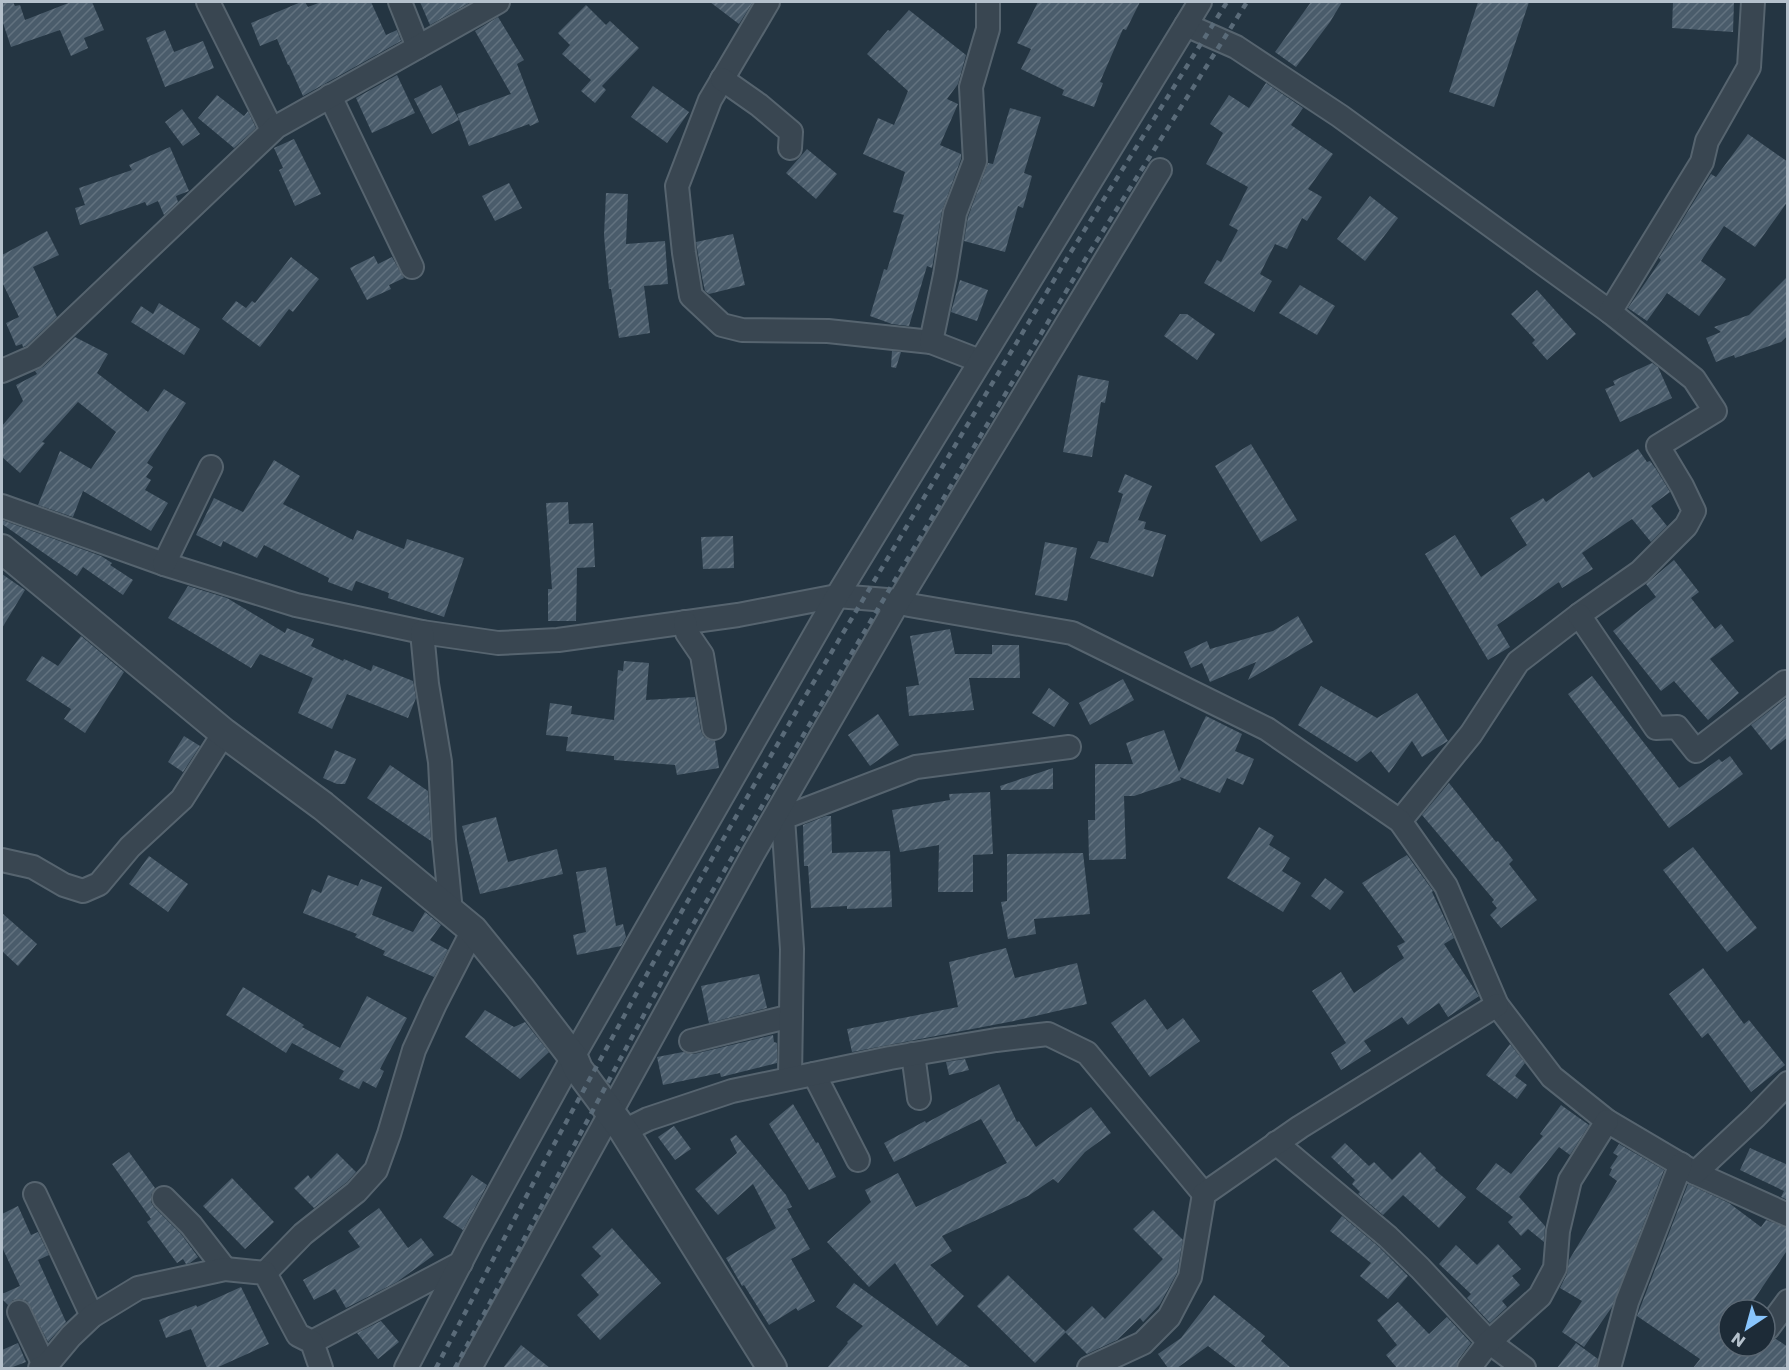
<svg xmlns="http://www.w3.org/2000/svg" width="1789" height="1370" font-family="Poppins,sans-serif">
	<defs>
		<pattern id="building-hatch" width="6" height="6" patternUnits="userSpaceOnUse" patternTransform="scale(1.5)"><rect width="6" height="6" fill="#4a5c6b"/><path d="M-1 1l2-2M0 6l6-6M5 7l2-2" fill="none" stroke="#62727f"/></pattern>
	</defs>
	<rect width="100%" height="100%" fill="#243542"/>
	<!-- building -->
	<g fill="url(#building-hatch)">
		<polygon points="2,2 13,2 15,6 20,5 25,20 71,2 92,2 104,30 84,38 88,48 71,56 60,30 11,47 2,20"/>
		<polygon points="301,2 305,2 308,7 321,2 371,2 386,35 397,30 401,41 303,96 289,65 288,65 277,39 260,46 251,23"/>
		<polygon points="420,2 471,2 430,25"/>
		<polygon points="710,2 753,2 739,24"/>
		<polygon points="1038,2 1140,2 1126,30 1123,29 1100,82 1103,83 1094,107 1062,95 1064,90 1021,69 1031,49 1017,43"/>
		<polygon points="1311,2 1342,2 1330,22 1296,67 1275,52"/>
		<polygon points="1478,2 1529,2 1494,107 1449,92"/>
		<polygon points="1673,2 1734,2 1733,32 1672,28"/>
		<polygon points="586,5 606,25 610,21 639,48 602,86 606,90 595,103 581,91 591,80 562,54 570,45 558,33"/>
		<polygon points="909,10 966,55 958,84 947,99 958,104 940,145 961,154 961,159 942,211 932,268 927,266 909,326 892,324 870,316 884,269 887,270 904,215 893,212 905,172 863,154 878,118 894,125 908,91 867,54 888,30 890,31"/>
		<polygon points="498,17 524,60 517,64 539,122 530,126 529,124 469,146 457,114 511,94 475,31"/>
		<polygon points="165,30 174,52 203,41 214,68 165,87 146,38"/>
		<polygon points="397,75 415,113 372,133 356,98"/>
		<polygon points="1266,83 1303,108 1291,125 1333,154 1308,189 1322,197 1307,221 1302,218 1287,249 1275,244 1260,274 1272,281 1254,312 1204,283 1217,260 1221,262 1238,230 1229,225 1248,187 1206,164 1223,133 1210,124 1229,95 1249,108"/>
		<polygon points="441,85 459,120 432,134 414,99"/>
		<polygon points="653,86 689,112 667,143 631,117"/>
		<polygon points="217,95 244,116 248,111 256,128 234,148 198,118"/>
		<polygon points="1010,108 1041,117 1024,173 1032,176 1023,208 1018,206 1005,252 964,241 968,217 988,163 993,164"/>
		<polygon points="182,109 200,134 183,146 165,122"/>
		<polygon points="1748,134 1788,162 1788,201 1755,247 1724,226 1701,261 1726,279 1699,316 1667,293 1647,321 1628,308 1661,260 1659,258 1711,174 1716,177"/>
		<polygon points="294,139 321,194 295,206 279,170 283,168 274,148"/>
		<polygon points="170,147 189,191 176,196 178,202 164,215 158,201 147,206 145,202 80,225 75,208 85,205 79,188 132,170 129,165"/>
		<polygon points="807,149 837,174 816,199 786,173"/>
		<polygon points="509,183 522,208 495,221 482,196"/>
		<polygon points="606,193 628,194 626,244 665,241 668,284 644,286 650,333 619,338 611,289 609,289 604,235"/>
		<polygon points="1370,196 1398,218 1365,261 1337,239"/>
		<polygon points="47,231 59,255 33,267 57,317 26,346 23,347 22,344 16,346 6,323 19,317 2,282 2,255"/>
		<polygon points="733,234 745,285 709,294 705,291 702,277 696,242"/>
		<polygon points="374,256 378,264 392,257 404,278 389,285 391,289 367,300 350,268"/>
		<polygon points="291,257 319,279 293,312 289,309 260,347 222,319 236,301 246,308 252,301 255,303"/>
		<polygon points="1788,276 1788,335 1781,342 1735,358 1734,355 1716,362 1706,338 1721,332 1714,327 1749,315"/>
		<polygon points="960,280 988,290 977,321 951,312"/>
		<polygon points="1300,285 1335,306 1317,335 1279,313"/>
		<polygon points="1537,290 1576,334 1547,360 1532,343 1535,340 1511,314"/>
		<polygon points="159,303 200,329 184,355 131,322 141,306 153,314"/>
		<polygon points="1180,314 1187,314 1215,334 1197,360 1164,336"/>
		<polygon points="75,337 108,354 97,373 148,412 164,389 186,403 147,463 153,467 146,477 151,480 145,490 168,503 151,531 83,491 73,517 38,505 60,451 91,469 116,432 78,402 42,442 45,443 20,473 2,457 2,426 23,401 16,385 37,374 35,371 43,367"/>
		<polygon points="892,351 901,352 896,368 891,367"/>
		<polygon points="1652,363 1658,367 1672,398 1620,422 1605,389 1615,385 1613,381"/>
		<polygon points="1078,375 1109,381 1105,403 1101,402 1092,457 1063,452"/>
		<polygon points="1251,444 1297,520 1261,542 1215,466"/>
		<polygon points="1638,449 1647,462 1650,461 1656,469 1670,492 1651,506 1667,526 1651,542 1632,519 1582,553 1593,569 1562,588 1559,582 1497,625 1510,647 1488,660 1425,554 1455,535 1481,577 1527,545 1510,518 1543,498 1546,502 1589,472 1593,478"/>
		<polygon points="274,460 300,476 283,504 353,540 357,530 404,549 407,539 464,558 444,617 388,598 389,593 356,581 352,591 328,582 329,578 264,545 257,558 223,541 221,547 196,535 214,498 243,512"/>
		<polygon points="1125,474 1152,486 1138,520 1146,522 1144,529 1166,535 1153,577 1090,558 1098,541 1108,543 1123,494 1118,492"/>
		<polygon points="568,502 569,524 593,523 595,567 577,568 576,621 548,621 548,589 552,589 546,503"/>
		<polygon points="2,520 101,556 112,563 110,565 133,580 123,595 83,567 77,576 2,524"/>
		<polygon points="733,536 734,568 703,569 701,537"/>
		<polygon points="1045,542 1077,548 1067,601 1035,595"/>
		<polygon points="1674,560 1699,592 1691,598 1715,629 1721,624 1734,641 1710,659 1739,693 1708,720 1674,681 1661,691 1613,631 1656,597 1646,584"/>
		<polygon points="2,574 25,590 2,628"/>
		<polygon points="188,586 227,598 285,633 287,628 314,639 311,646 343,661 344,659 371,671 373,665 413,681 416,698 408,718 347,694 332,729 298,713 313,678 260,654 251,668 168,618"/>
		<polygon points="1298,616 1313,642 1248,680 1256,662 1210,682 1202,663 1191,668 1184,652 1207,641 1210,649 1273,631"/>
		<polygon points="950,629 955,654 992,654 992,645 1019,645 1020,678 969,678 974,710 909,716 906,687 919,685 910,636"/>
		<polygon points="81,636 124,672 85,733 64,719 71,709 26,680 42,656 58,666"/>
		<polygon points="624,661 649,663 646,700 695,697 701,731 704,737 715,741 719,768 677,775 675,765 614,760 614,756 566,751 568,737 546,735 550,703 572,706 571,714 614,720 618,670 623,671"/>
		<polygon points="1592,676 1679,788 1719,759 1722,762 1730,756 1743,774 1669,828 1568,694"/>
		<polygon points="1123,679 1134,700 1090,725 1079,703"/>
		<polygon points="1321,686 1377,718 1417,693 1448,741 1422,757 1412,741 1389,773 1371,751 1357,762 1298,725"/>
		<polygon points="1049,688 1069,703 1054,727 1032,713"/>
		<polygon points="1788,697 1788,737 1771,750 1751,725"/>
		<polygon points="878,714 899,745 870,766 848,735"/>
		<polygon points="1206,716 1242,734 1235,751 1254,759 1243,785 1227,778 1220,793 1180,777 1181,780 1134,796 1124,796 1126,859 1089,860 1088,820 1095,820 1095,764 1133,764 1126,743 1164,730 1179,772"/>
		<polygon points="184,736 200,746 183,772 168,762"/>
		<polygon points="335,750 356,759 345,784 337,784 323,778"/>
		<polygon points="390,765 428,791 431,841 367,798"/>
		<polygon points="1053,768 1053,789 1001,790 1000,786"/>
		<polygon points="1449,783 1496,842 1498,841 1513,860 1509,864 1537,900 1501,928 1490,915 1497,908 1492,902 1494,900 1422,815"/>
		<polygon points="990,792 993,854 973,855 973,892 938,892 939,845 900,852 892,810 950,800 949,794"/>
		<polygon points="826,816 831,816 832,853 890,851 892,907 847,909 847,906 811,908 808,866 804,866 803,825"/>
		<polygon points="496,817 508,862 557,849 563,874 480,894 462,826"/>
		<polygon points="1259,827 1274,836 1269,845 1290,858 1282,871 1301,883 1283,912 1227,878"/>
		<polygon points="1693,847 1757,928 1727,952 1663,870"/>
		<polygon points="1083,853 1090,914 1034,919 1036,934 1008,939 1001,902 1007,901 1007,854"/>
		<polygon points="1407,855 1433,891 1432,892 1454,938 1444,944 1479,996 1448,1017 1439,1003 1408,1025 1402,1017 1364,1041 1371,1051 1341,1070 1331,1053 1346,1043 1312,991 1341,972 1354,993 1404,958 1397,946 1405,942 1362,883"/>
		<polygon points="149,856 188,884 168,912 129,884"/>
		<polygon points="606,867 616,926 623,924 626,937 621,946 577,955 573,935 586,932 576,872"/>
		<polygon points="328,875 358,886 361,879 382,887 372,915 413,932 425,912 441,925 430,940 448,950 434,977 383,955 385,951 355,937 357,934 303,913 312,889 321,893"/>
		<polygon points="1325,878 1344,892 1330,910 1311,896"/>
		<polygon points="2,913 37,944 18,966 2,951"/>
		<polygon points="1006,948 1015,978 1077,963 1087,1004 1014,1021 852,1052 847,1029 958,1007 949,962"/>
		<polygon points="1703,968 1744,1024 1749,1020 1785,1065 1751,1092 1708,1033 1702,1038 1669,994"/>
		<polygon points="759,974 767,1008 709,1023 701,986"/>
		<polygon points="243,987 304,1025 302,1027 340,1048 367,996 407,1018 380,1069 384,1071 376,1088 363,1081 359,1089 339,1079 344,1071 292,1043 286,1053 226,1015"/>
		<polygon points="1145,999 1167,1030 1183,1018 1200,1041 1150,1077 1111,1023"/>
		<polygon points="485,1010 514,1027 525,1022 549,1052 520,1079 465,1037"/>
		<polygon points="773,1035 774,1042 777,1043 777,1063 721,1077 720,1073 663,1085 657,1057 683,1052 694,1054"/>
		<polygon points="1510,1044 1525,1063 1515,1076 1527,1085 1517,1099 1486,1075"/>
		<polygon points="965,1059 969,1070 949,1075 946,1062"/>
		<polygon points="999,1084 1017,1122 1019,1121 1036,1147 1091,1107 1111,1133 1085,1152 1058,1183 1053,1179 1028,1196 942,1236 952,1251 930,1265 964,1296 937,1326 895,1263 869,1287 827,1242 871,1202 865,1190 898,1173 916,1207 1007,1163 981,1119 894,1162 884,1143 925,1121 926,1123"/>
		<polygon points="793,1104 816,1143 818,1142 836,1177 809,1190 769,1124"/>
		<polygon points="1561,1105 1589,1125 1570,1155 1559,1147 1519,1197 1545,1226 1544,1242 1528,1229 1521,1236 1508,1222 1513,1217 1476,1189 1496,1163 1511,1174 1543,1136 1540,1134"/>
		<polygon points="674,1126 691,1149 675,1160 658,1137"/>
		<polygon points="736,1135 786,1195 792,1207 787,1209 810,1249 791,1259 815,1301 798,1311 796,1308 769,1325 744,1285 742,1286 726,1258 776,1228 753,1184 718,1215 695,1189 737,1153 730,1139"/>
		<polygon points="1345,1143 1369,1166 1374,1162 1392,1180 1420,1152 1436,1168 1435,1170 1466,1197 1439,1228 1403,1195 1383,1215 1358,1194 1360,1192 1352,1184 1355,1180 1331,1157"/>
		<polygon points="1619,1144 1664,1170 1612,1307 1584,1347 1562,1332 1582,1301 1560,1288 1567,1274 1569,1260 1617,1181 1609,1175 1612,1169 1610,1168 1618,1156 1613,1153"/>
		<polygon points="1750,1148 1788,1165 1788,1200 1781,1197 1784,1191 1740,1170"/>
		<polygon points="129,1152 155,1188 151,1195 151,1202 154,1207 181,1234 198,1257 190,1263 186,1264 183,1259 177,1263 147,1222 151,1219 112,1164"/>
		<polygon points="337,1153 356,1172 347,1182 314,1208 294,1188 308,1175 311,1179"/>
		<polygon points="472,1175 487,1185 463,1230 443,1217"/>
		<polygon points="232,1178 274,1222 245,1249 203,1206"/>
		<polygon points="1688,1184 1729,1203 1761,1227 1766,1220 1788,1228 1788,1249 1747,1310 1729,1310 1729,1346 1765,1346 1765,1341 1776,1339 1788,1347 1788,1368 1693,1368 1700,1359 1637,1316"/>
		<polygon points="18,1206 31,1235 38,1232 49,1255 38,1260 66,1322 48,1342 27,1301 20,1299 13,1300 8,1305 2,1299 2,1294 20,1286 2,1247 2,1214"/>
		<polygon points="379,1208 408,1248 421,1238 434,1255 397,1282 346,1308 335,1289 314,1300 303,1280 360,1247 348,1231"/>
		<polygon points="1153,1210 1183,1240 1177,1273 1160,1304 1143,1322 1140,1318 1117,1340 1087,1354 1065,1332 1092,1306 1105,1319 1163,1259 1133,1229"/>
		<polygon points="1342,1216 1379,1247 1408,1276 1388,1299 1360,1276 1371,1263 1330,1231"/>
		<polygon points="612,1228 661,1283 600,1340 577,1315 599,1295 581,1275 601,1256 592,1247"/>
		<polygon points="1498,1244 1521,1269 1512,1276 1520,1285 1502,1301 1507,1307 1490,1323 1467,1298 1471,1294 1439,1264 1456,1245 1477,1265"/>
		<polygon points="1008,1275 1066,1332 1035,1363 977,1306"/>
		<polygon points="854,1283 971,1368 827,1368 848,1343 847,1342 863,1326 836,1307"/>
		<polygon points="241,1287 269,1344 216,1368 207,1368 191,1329 166,1338 159,1320 196,1305 197,1307"/>
		<polygon points="1214,1295 1265,1336 1261,1341 1291,1368 1237,1368 1208,1346 1177,1368 1168,1368 1158,1354 1181,1338"/>
		<polygon points="1398,1302 1429,1334 1447,1317 1471,1343 1458,1360 1456,1368 1397,1368 1386,1355 1397,1345 1377,1320"/>
		<polygon points="381,1321 399,1342 378,1359 357,1333"/>
		<polygon points="18,1343 26,1362 10,1368 2,1368 2,1350"/>
		<polygon points="1576,1343 1598,1359 1596,1368 1557,1368"/>
		<polygon points="521,1345 550,1368 503,1368"/>
	</g>
	<g fill="none" stroke-linecap="round" stroke-linejoin="round">
		<!-- minor casing -->
		<g stroke="#56646f" stroke-width="26">
			<g id="minor">
				<polyline points="208,2 272,130"/>
				<polyline points="400,2 418,47"/>
				<polyline points="768,2 710,100 677,186 684,253 691,296 722,325 742,330 828,331 931,342"/>
				<polyline points="1186,25 1236,47 1340,116 1610,312 1694,379 1715,411 1658,446 1682,486 1694,511 1686,526 1640,572 1579,615 1518,662 1471,734 1400,821"/>
				<polyline points="722,79 759,105 791,132 790,148"/>
				<polyline points="330,96 412,267"/>
				<polyline points="1610,312 1702,162 1707,141 1749,67 1753,2"/>
				<polyline points="980,361 931,342 945,275 955,213 975,161 971,87 988,29 988,2"/>
				<polyline points="2,371 34,357 276,127 498,2"/>
				<polyline points="2,506 164,564 296,605 422,632 498,643 558,640 738,615 837,596 899,601 909,605 1072,633 1267,729 1400,821 1446,886 1497,1005 1552,1077 1607,1121 1695,1173 1788,1215"/>
				<polyline points="164,564 211,467"/>
				<polyline points="1579,615 1656,728 1677,727 1696,751 1785,682"/>
				<polyline points="685,622 687,633 702,655 714,728"/>
				<polyline points="422,632 427,684 440,762 444,840 451,912"/>
				<polyline points="2,860 33,867 64,885 83,891 99,884 130,847 182,799 224,733"/>
				<polyline points="691,1041 791,1016"/>
				<polyline points="913,1054 919,1098"/>
				<polyline points="814,1074 858,1160"/>
				<polyline points="790,1078 792,949 783,818 916,767 1069,747"/>
				<polyline points="624,1131 648,1119 732,1091 890,1058 996,1040 1048,1034 1087,1053 1204,1194"/>
				<polyline points="1276,1143 1388,1237 1420,1268 1489,1342 1524,1368"/>
				<polyline points="1695,1173 1755,1117 1788,1083"/>
				<polyline points="35,1194 92,1316"/>
				<polyline points="164,1198 191,1225 225,1269"/>
				<polyline points="265,1273 303,1234 356,1192 376,1170 389,1134 414,1050 435,1004 473,930"/>
				<polyline points="19,1312 45,1367"/>
				<polyline points="1768,1328 1788,1301"/>
				<polyline points="312,1342 461,1263"/>
				<polyline points="40,1368 45,1367 71,1336 92,1316 138,1288 225,1269 265,1273 298,1335 312,1342 321,1368"/>
				<polyline points="406,1368 473,1239 573,1057 837,596 1200,2"/>
				<polyline points="470,1368 753,854 899,601 1160,170"/>
				<polyline points="1089,1368 1143,1343 1169,1317 1190,1277 1204,1194 1300,1127 1497,1005"/>
				<polyline points="1469,1368 1489,1342 1540,1296 1555,1268 1558,1231 1570,1180 1607,1121"/>
				<polyline points="1609,1368 1627,1302 1681,1164"/>
			</g>
		</g>
		<!-- tertiary casing -->
		<g stroke="#56646f" stroke-width="32">
			<polyline id="tertiary" points="2,549 224,733 323,806 473,930 520,988 573,1057 578,1069 624,1131 772,1368"/>
		</g>
		<!-- minor -->
		<use href="#minor" stroke="#394651" stroke-width="22"/>
		<!-- tertiary -->
		<use href="#tertiary" stroke="#394651" stroke-width="28"/>
		<!-- rail -->
		<g stroke="#5a6b79" stroke-width="4.5" stroke-dasharray="6 6" stroke-linecap="butt">
			<polyline points="436,1368 546,1159 670,932 800,705 1069,255 1227,2"/>
			<polyline points="455,1368 684,940 818,710 1083,263 1247,2"/>
		</g>
	</g>
	<!-- border -->
	<rect width="1789" height="1370" fill="none" stroke="#b5c1cc" stroke-width="6"/>
	<!-- north arrow -->
	<g transform="translate(1747 1328) rotate(216)"><circle r="28" fill="#1d2b37" stroke="#5a6773" stroke-width="1.5"/>
	<path d="M0-4.5L10 22L0 15L-10 22Z" fill="#89c5fd"/>
	<text y="-9" font-size="16" font-weight="bold" text-anchor="middle" fill="#b5c1cc">N</text>
	</g>
</svg>
